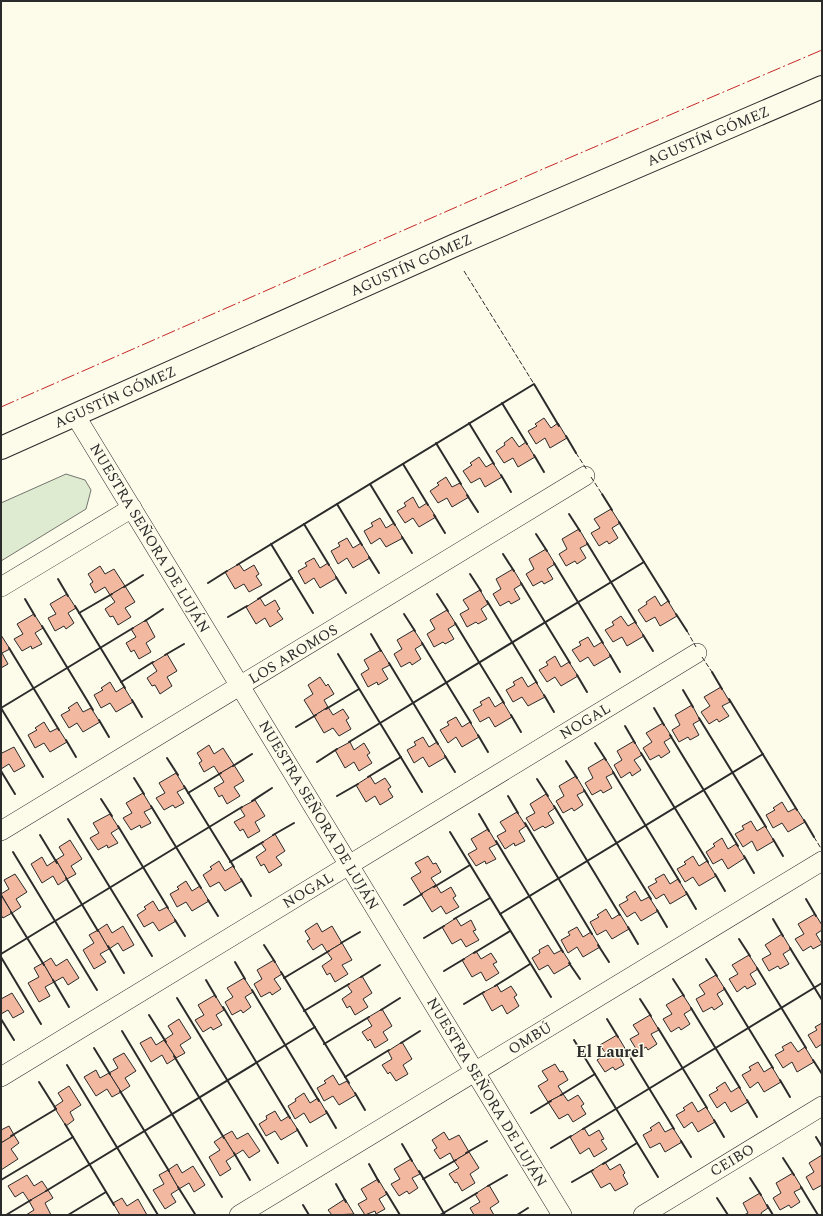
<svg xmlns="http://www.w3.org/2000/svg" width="823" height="1216" font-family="Spectral,serif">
	<rect width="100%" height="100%" fill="#fdfbea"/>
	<!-- green -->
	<polygon fill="#deebd1" stroke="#74746e" points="66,474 85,480 91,490 86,509 1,561 1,503"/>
	<!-- building -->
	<g fill="#f2b8a0" stroke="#2b2b2b">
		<polygon points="544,418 551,428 558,423 567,438 550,448 545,438 536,444 528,431 537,426 535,424"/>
		<polygon points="512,437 519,447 526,442 535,457 518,467 513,458 504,463 496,451 505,445 504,443"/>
		<polygon points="479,457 486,467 493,463 502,477 485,487 480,478 471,483 463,471 472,465 470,463"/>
		<polygon points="446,477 452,487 460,483 469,497 452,507 447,498 438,503 430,491 439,485 437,483"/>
		<polygon points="413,497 419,508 427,503 436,517 419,527 413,518 405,523 397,511 406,506 404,503"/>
		<polygon points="611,509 620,523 612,528 618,538 609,544 607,541 599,546 591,533 600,528 594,519"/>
		<polygon points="380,518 386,528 394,523 403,538 386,547 380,538 371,544 364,531 373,526 371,523"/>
		<polygon points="579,529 588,544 580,548 586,558 577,564 575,561 566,566 559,554 567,549 562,539"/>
		<polygon points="347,538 353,548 361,543 370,558 353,568 347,558 338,564 331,551 340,546 338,543"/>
		<polygon points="546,549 555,564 547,569 553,579 544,584 542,581 533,586 526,574 534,569 529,559"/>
		<polygon points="314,558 320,568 328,563 337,578 320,588 314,578 305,584 298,571 307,566 305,563"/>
		<polygon points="239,564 244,571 254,565 259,574 256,576 262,585 249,592 244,584 235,589 225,572"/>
		<polygon points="100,566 105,574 114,569 125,586 110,595 105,587 95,593 90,584 93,582 88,574"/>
		<polygon points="513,569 522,584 514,589 520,599 511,604 509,601 500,606 493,594 501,589 496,579"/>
		<polygon points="125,586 135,602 125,608 131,617 118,625 113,616 110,617 105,609 115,602 110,595"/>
		<polygon points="480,590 488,604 481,609 487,619 478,624 476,622 467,627 460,614 469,609 463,600"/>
		<polygon points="67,594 76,608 68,613 74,623 66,629 64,626 55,631 48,618 56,614 50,604"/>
		<polygon points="655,596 661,606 668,601 677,616 660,626 655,617 646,622 638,610 647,604 646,602"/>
		<polygon points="260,598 265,606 275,600 280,609 277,611 283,619 270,627 265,618 256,624 246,607"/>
		<polygon points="447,610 456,624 448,629 454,639 445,644 443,642 434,647 427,634 435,629 430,620"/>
		<polygon points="34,614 43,628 35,633 42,644 32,649 31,646 22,651 14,639 23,634 17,624"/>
		<polygon points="621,616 628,626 635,622 644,636 627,646 622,637 613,642 605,630 614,625 612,622"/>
		<polygon points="146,620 155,637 146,643 151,652 139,659 134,650 131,652 126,643 136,637 131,629"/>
		<polygon points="414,630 423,644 415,649 421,659 412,665 410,662 401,667 394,654 402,649 397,640"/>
		<polygon points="1,635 10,649 2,653 8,664 1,668"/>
		<polygon points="588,637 594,647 602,642 611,656 594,666 588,657 580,662 572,650 581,645 579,642"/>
		<polygon points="381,650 390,665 382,669 388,679 378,685 377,682 368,687 361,674 369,669 364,660"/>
		<polygon points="167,654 177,671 167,677 172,686 160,694 155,685 152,686 147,678 157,671 152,663"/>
		<polygon points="555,656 561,667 569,662 578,676 561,686 555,677 547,682 539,670 548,665 546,662"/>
		<polygon points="320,677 326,686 328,684 334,694 324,700 328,707 314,716 304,700 313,694 308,685"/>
		<polygon points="522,677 528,687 536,682 545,697 528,706 522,697 513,702 506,690 515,685 513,682"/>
		<polygon points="110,682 116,692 124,687 133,702 116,712 110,703 101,708 94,695 103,690 101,688"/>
		<polygon points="721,687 730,702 722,706 729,716 719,722 717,719 709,724 701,712 710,706 704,697"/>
		<polygon points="489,697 495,707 503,702 512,717 495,727 489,717 480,722 473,710 482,705 480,702"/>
		<polygon points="77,702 83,712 91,708 100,722 83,732 77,723 69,728 61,715 70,710 68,708"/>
		<polygon points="692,705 700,720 693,724 699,735 690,740 688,737 679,742 672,730 680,725 675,715"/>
		<polygon points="328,707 333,715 343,709 349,718 346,720 351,729 339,736 333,728 324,733 314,716"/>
		<polygon points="456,717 462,727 470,722 479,737 462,747 456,737 448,743 440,730 449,725 447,722"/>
		<polygon points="44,722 50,732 58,728 67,742 50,752 44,743 35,748 28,735 37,730 35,728"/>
		<polygon points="663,723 672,737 664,742 670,752 661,758 659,755 650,760 643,748 652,742 646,733"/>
		<polygon points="423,737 429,747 437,742 446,757 429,767 423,757 414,763 407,750 416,745 414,742"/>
		<polygon points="634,741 642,755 634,760 641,770 632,776 630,772 621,778 614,765 622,760 617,751"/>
		<polygon points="350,742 354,750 364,743 370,753 367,755 372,763 359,771 354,762 345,768 335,750"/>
		<polygon points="209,745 214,754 223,748 234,765 219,774 214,766 204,772 199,763 202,761 197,753"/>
		<polygon points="14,747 25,766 14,772 9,764 1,769 1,751 2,753"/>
		<polygon points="605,758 614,773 606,777 612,788 603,793 601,790 592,795 585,783 593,778 588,768"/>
		<polygon points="234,765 244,781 234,787 240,796 227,804 222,795 219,797 214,788 224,782 219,774"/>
		<polygon points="176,773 185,788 177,792 184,803 175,808 173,805 164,810 156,798 165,793 159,783"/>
		<polygon points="370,776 375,784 385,778 391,787 388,789 393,797 380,805 375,796 366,802 356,785"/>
		<polygon points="576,776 585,791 577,795 583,805 574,811 572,808 563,813 556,801 564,796 559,786"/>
		<polygon points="143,793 152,808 144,812 151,823 141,828 140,825 131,830 123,818 132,813 126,803"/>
		<polygon points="546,794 555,808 548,813 554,823 545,828 543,826 534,831 526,818 535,813 530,804"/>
		<polygon points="255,800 265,816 255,822 260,831 248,838 243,829 240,831 234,822 245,816 240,808"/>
		<polygon points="782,802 788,812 796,808 805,822 788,832 782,823 773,828 766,815 775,810 773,808"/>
		<polygon points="517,812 526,826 519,831 525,841 515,846 514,843 505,849 497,836 506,831 500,822"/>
		<polygon points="110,814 119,828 111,833 118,843 108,848 107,845 98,850 90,838 99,833 93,823"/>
		<polygon points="751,821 757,831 765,826 774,841 757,851 752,841 743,847 735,834 744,829 742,826"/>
		<polygon points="488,829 497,844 489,848 496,859 486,864 485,861 476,866 468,854 477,849 471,839"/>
		<polygon points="275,834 285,851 276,857 282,865 269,873 264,864 261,866 256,857 266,850 261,843"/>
		<polygon points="722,838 728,849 736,844 745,858 728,869 722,859 713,864 706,852 715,846 713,844"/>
		<polygon points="70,840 82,859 71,866 76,874 67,879 56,860 64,855 59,847"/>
		<polygon points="428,856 433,864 436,863 441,872 431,878 436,885 421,894 411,878 421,872 415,863"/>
		<polygon points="693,856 699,866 707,861 716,876 699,886 693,877 685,882 677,869 686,864 684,862"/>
		<polygon points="42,857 47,866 56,860 67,879 58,885 53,876 42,883 31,864"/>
		<polygon points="219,861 225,871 233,866 242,881 225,891 219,882 210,887 203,875 212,869 210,867"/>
		<polygon points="15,874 27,892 16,899 21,907 12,913 1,894 9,889 4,880"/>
		<polygon points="664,874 670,884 678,879 687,894 670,904 664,894 656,899 648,887 657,882 655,879"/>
		<polygon points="186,881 192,891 200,886 209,901 192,911 186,902 177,907 170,894 179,889 177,887"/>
		<polygon points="436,885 441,893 451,887 456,896 453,898 459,907 446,914 441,906 432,912 421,894"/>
		<polygon points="635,891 641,901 649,897 658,911 641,921 635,912 627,917 619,905 628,900 626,897"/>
		<polygon points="1,895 12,913 3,918 1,915"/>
		<polygon points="153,901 159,911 167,907 176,921 159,931 153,922 144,927 137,915 146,909 144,907"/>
		<polygon points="606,909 612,919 620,914 629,929 612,939 606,930 597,935 590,922 599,917 597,915"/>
		<polygon points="815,914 822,925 822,930 816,934 822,944 813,949 811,946 803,951 795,939 804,934 798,924"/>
		<polygon points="456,918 461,926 471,920 476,930 473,931 479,940 466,947 461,939 452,944 442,927"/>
		<polygon points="317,923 322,932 332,926 342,943 327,952 322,944 313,950 307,941 310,939 305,931"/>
		<polygon points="107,924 112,933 123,926 134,945 123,951 118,943 109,949 98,930"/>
		<polygon points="577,927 583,937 591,932 600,947 583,957 577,947 568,953 561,940 570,935 568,932"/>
		<polygon points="98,930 109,949 100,954 106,962 94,969 83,950 94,943 89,935"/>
		<polygon points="782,934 791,949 783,954 789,964 780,969 778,966 769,971 762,959 771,954 765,945"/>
		<polygon points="342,943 352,960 342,965 348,974 335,982 330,973 327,975 322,966 332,959 327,952"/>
		<polygon points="548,945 554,954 562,950 571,964 554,974 548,965 539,970 532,958 540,953 539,950"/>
		<polygon points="476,951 481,959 491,953 497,962 493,964 499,973 486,981 481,972 472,977 462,960"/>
		<polygon points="749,955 758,969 750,974 756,984 747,989 745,986 737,992 729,979 738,974 732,965"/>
		<polygon points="51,958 56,966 67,959 79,978 68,985 63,977 54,982 43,963"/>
		<polygon points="274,960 282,974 274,979 281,989 272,995 270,992 261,997 254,984 262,979 257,970"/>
		<polygon points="43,963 54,982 45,987 50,996 39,1002 28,983 39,977 34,968"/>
		<polygon points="716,975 725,989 717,994 723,1004 714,1010 712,1007 703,1012 696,999 705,994 699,985"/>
		<polygon points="362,976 372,993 363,999 368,1007 355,1015 350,1006 347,1008 342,999 352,992 347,985"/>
		<polygon points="244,978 253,992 245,997 251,1007 243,1013 241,1010 232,1015 225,1002 233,997 227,988"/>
		<polygon points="497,985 501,992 511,986 517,995 514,997 519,1006 507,1014 502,1005 492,1011 482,993"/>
		<polygon points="12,993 24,1012 13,1018 8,1010 1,1014 1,999"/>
		<polygon points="215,995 224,1010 216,1015 222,1025 213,1030 211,1027 203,1032 195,1020 204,1015 198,1005"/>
		<polygon points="683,995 692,1009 684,1014 690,1024 681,1030 679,1027 671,1032 663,1019 672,1014 666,1005"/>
		<polygon points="382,1009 392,1026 383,1032 388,1040 375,1048 370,1039 368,1041 362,1032 372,1026 367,1018"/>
		<polygon points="650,1015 659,1030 651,1034 657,1044 648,1050 646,1047 638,1052 630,1039 639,1034 633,1025"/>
		<polygon points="179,1019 191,1038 180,1045 185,1053 176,1058 164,1040 173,1034 168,1026"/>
		<polygon points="822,1023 822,1044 816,1048 808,1035 817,1030 815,1027"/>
		<polygon points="617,1035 626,1050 618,1054 624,1065 615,1070 613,1067 605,1072 597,1060 606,1054 600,1045"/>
		<polygon points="151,1037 156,1045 164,1040 176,1058 167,1064 162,1055 151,1062 140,1043"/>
		<polygon points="402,1042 412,1059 403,1065 408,1074 396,1081 390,1072 388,1074 382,1065 392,1059 388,1051"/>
		<polygon points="791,1042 798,1052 805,1047 814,1062 797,1072 792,1062 783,1068 775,1055 784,1050 782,1047"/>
		<polygon points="124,1053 136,1071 125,1078 130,1086 121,1092 109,1073 118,1068 113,1059"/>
		<polygon points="758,1062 764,1072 772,1067 781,1082 764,1092 758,1082 750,1088 742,1075 751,1070 749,1067"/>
		<polygon points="555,1064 560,1072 563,1071 568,1080 558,1086 563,1094 548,1102 538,1086 548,1080 542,1071"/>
		<polygon points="96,1070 100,1078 109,1073 121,1092 112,1097 107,1089 96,1096 84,1077"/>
		<polygon points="333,1075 339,1085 347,1081 356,1095 339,1105 333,1096 324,1101 317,1088 326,1083 324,1081"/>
		<polygon points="725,1082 731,1092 739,1087 748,1102 731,1112 725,1102 717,1108 709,1095 718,1090 716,1088"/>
		<polygon points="69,1086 81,1105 70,1112 74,1120 66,1126 54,1107 63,1101 58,1093"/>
		<polygon points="304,1093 310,1103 318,1098 327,1113 310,1123 304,1113 295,1119 288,1106 296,1101 295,1099"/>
		<polygon points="563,1094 568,1101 578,1095 584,1104 581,1106 586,1114 573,1122 568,1114 559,1119 548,1102"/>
		<polygon points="692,1102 698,1112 706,1107 715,1122 698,1132 692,1122 684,1128 676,1115 685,1110 683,1108"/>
		<polygon points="275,1111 281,1121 289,1116 298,1130 281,1140 275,1131 266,1136 259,1124 267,1119 266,1116"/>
		<polygon points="659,1122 665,1132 673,1128 682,1142 665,1152 660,1143 650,1148 643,1135 652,1130 650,1128"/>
		<polygon points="9,1126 14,1135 1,1143 1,1130"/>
		<polygon points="584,1128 589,1136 599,1130 604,1139 601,1140 607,1149 594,1157 589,1148 580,1154 570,1137"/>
		<polygon points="232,1131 237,1139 248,1133 260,1151 249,1158 243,1150 235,1155 223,1136"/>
		<polygon points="444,1132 449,1140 459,1135 469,1152 454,1161 450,1153 440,1159 434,1150 437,1148 432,1140"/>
		<polygon points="14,1135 19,1143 11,1149 18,1159 1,1170 1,1143"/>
		<polygon points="223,1136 235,1155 226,1161 231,1169 220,1176 209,1157 220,1150 214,1142"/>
		<polygon points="469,1152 479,1168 470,1174 475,1183 462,1191 457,1182 455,1183 449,1174 459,1168 454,1161"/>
		<polygon points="822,1155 822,1185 813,1190 806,1177 814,1172 809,1163"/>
		<polygon points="411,1159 420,1174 412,1178 418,1188 409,1194 407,1191 399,1196 391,1184 400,1179 394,1169"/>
		<polygon points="605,1162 610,1170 620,1164 625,1173 623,1175 628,1184 615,1191 610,1183 601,1188 591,1171"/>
		<polygon points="177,1164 182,1173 193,1166 205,1185 194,1192 189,1183 179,1189 168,1170"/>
		<polygon points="168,1170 179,1189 171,1194 176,1202 165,1209 153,1190 164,1184 159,1175"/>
		<polygon points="793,1173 802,1188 794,1192 800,1202 791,1208 789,1205 780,1210 773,1198 781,1193 776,1183"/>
		<polygon points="27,1175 34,1186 42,1181 48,1190 29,1201 23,1192 15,1197 8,1186"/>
		<polygon points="378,1179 387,1194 379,1199 385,1209 376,1214 375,1211 365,1215 358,1204 367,1199 361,1189"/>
		<polygon points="489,1185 499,1202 490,1208 494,1215 474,1215 470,1208 480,1202 475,1194"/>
		<polygon points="48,1190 53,1198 45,1203 51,1215 26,1215 34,1210 29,1201"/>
		<polygon points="760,1193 768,1208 761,1213 762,1215 744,1215 748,1213 743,1203"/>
		<polygon points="122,1198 127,1206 138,1199 147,1215 120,1215 113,1203"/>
		<polygon points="345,1199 354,1214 332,1215 328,1210"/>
	</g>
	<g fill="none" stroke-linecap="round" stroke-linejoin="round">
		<!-- minor casing -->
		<g stroke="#2b2b2b" stroke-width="20">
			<g id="minor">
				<polyline points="75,415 562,1215"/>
				<polyline points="1,587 132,508"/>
				<polyline points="1,831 585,476"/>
				<polyline points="1,1077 697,653"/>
				<polyline points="239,1215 822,861"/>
				<polyline points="643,1215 822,1106"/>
			</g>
		</g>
		<!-- secondary casing -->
		<g stroke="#2b2b2b" stroke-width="24">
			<polyline id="secondary" points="1,448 453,246 822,87"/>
		</g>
		<!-- minor -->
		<use href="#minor" stroke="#fdfbea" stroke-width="19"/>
		<!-- secondary -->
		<use href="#secondary" stroke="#fdfbea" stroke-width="22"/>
		<!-- fence -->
		<g stroke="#2b2b2b" stroke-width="1" stroke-dasharray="5 2" stroke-linecap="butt">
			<polyline points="464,271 534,384"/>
			<polyline points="576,453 587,470"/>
			<polyline points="591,477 602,494"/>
			<polyline points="687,631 696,647"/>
			<polyline points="702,657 712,672"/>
			<polyline points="814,837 822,850"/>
		</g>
		<!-- wall -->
		<g stroke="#2b2b2b" stroke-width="2">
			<polyline points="502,403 527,444"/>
			<polyline points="469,423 494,464"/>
			<polyline points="566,436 576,453"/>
			<polyline points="436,443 461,484"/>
			<polyline points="534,455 544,472"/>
			<polyline points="403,464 428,505"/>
			<polyline points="501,475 511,492"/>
			<polyline points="370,484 395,525"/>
			<polyline points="602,494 612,510"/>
			<polyline points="467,495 478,512"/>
			<polyline points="337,504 362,545"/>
			<polyline points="569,514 580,531"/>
			<polyline points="434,515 445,533"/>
			<polyline points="619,522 669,602"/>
			<polyline points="304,524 329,565"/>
			<polyline points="536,534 547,551"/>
			<polyline points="402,537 412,553"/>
			<polyline points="587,543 636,623"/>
			<polyline points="271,544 313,613"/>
			<polyline points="503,554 514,571"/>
			<polyline points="369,557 379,573"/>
			<polyline points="554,563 603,643"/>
			<polyline points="237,565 534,384 559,426"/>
			<polyline points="470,574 481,591"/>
			<polyline points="336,577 346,593"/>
			<polyline points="58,579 68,596"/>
			<polyline points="208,583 227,571"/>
			<polyline points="521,583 570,663"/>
			<polyline points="124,587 143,575"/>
			<polyline points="437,594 448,611"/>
			<polyline points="25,599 35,616"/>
			<polyline points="258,599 292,578"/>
			<polyline points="487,601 537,683"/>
			<polyline points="75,606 125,688"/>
			<polyline points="79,613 112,594"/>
			<polyline points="404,614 415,631"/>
			<polyline points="676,614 687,631"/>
			<polyline points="228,617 247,606"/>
			<polyline points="145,621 163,609"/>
			<polyline points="455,623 504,703"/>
			<polyline points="42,626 93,710"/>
			<polyline points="371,634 381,651"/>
			<polyline points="643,635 653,651"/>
			<polyline points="422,643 471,723"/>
			<polyline points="9,648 59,730"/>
			<polyline points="338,654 422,792"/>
			<polyline points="165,655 184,644"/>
			<polyline points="610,655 620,672"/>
			<polyline points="389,663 438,744"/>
			<polyline points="712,672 722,689"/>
			<polyline points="577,675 587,692"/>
			<polyline points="121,682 153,662"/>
			<polyline points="683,690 693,707"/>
			<polyline points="544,695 554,712"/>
			<polyline points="729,699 797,810"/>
			<polyline points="132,700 142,717"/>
			<polyline points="1,708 133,628"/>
			<polyline points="1,708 43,777"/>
			<polyline points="654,708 664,725"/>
			<polyline points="326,709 359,689"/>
			<polyline points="511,715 521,732"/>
			<polyline points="699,718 766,827"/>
			<polyline points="99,720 109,737"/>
			<polyline points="625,726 635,743"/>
			<polyline points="296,727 316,715"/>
			<polyline points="478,735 488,752"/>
			<polyline points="670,735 738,846"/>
			<polyline points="66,740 76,757"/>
			<polyline points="349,742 644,562"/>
			<polyline points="595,743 606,760"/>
			<polyline points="641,753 708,862"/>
			<polyline points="445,756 455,772"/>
			<polyline points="167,758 178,775"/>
			<polyline points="566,761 577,778"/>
			<polyline points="317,762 337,749"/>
			<polyline points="233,766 252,754"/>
			<polyline points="1,771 15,794"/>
			<polyline points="613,772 680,882"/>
			<polyline points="368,777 401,757"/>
			<polyline points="134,778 144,794"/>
			<polyline points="537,779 548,796"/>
			<polyline points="184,786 234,867"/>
			<polyline points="584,790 651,899"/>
			<polyline points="188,793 221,773"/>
			<polyline points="337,796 358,784"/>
			<polyline points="508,796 518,813"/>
			<polyline points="101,799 112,816"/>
			<polyline points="252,801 272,788"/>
			<polyline points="151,806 201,888"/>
			<polyline points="554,806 620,915"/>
			<polyline points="479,814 489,831"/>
			<polyline points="68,819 152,956"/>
			<polyline points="804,820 814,837"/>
			<polyline points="525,823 592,934"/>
			<polyline points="118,826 168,908"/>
			<polyline points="450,832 551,997"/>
			<polyline points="40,835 57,863"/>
			<polyline points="273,835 294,823"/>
			<polyline points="773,839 783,856"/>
			<polyline points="496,841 563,952"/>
			<polyline points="13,852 97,990"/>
			<polyline points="744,856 754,873"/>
			<polyline points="230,862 263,842"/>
			<polyline points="715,874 725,891"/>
			<polyline points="66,878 98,931"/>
			<polyline points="241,879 251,896"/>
			<polyline points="434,887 470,865"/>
			<polyline points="686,892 696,909"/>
			<polyline points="806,899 816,916"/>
			<polyline points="208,900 218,916"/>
			<polyline points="404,905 422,894"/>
			<polyline points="657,910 667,927"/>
			<polyline points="11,912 44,965"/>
			<polyline points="500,914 763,754"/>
			<polyline points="454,919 490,898"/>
			<polyline points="773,919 783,936"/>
			<polyline points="175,920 185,936"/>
			<polyline points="628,927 638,944"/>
			<polyline points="424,938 444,926"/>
			<polyline points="739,939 750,956"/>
			<polyline points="341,943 360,932"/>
			<polyline points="264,945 275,962"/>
			<polyline points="598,945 609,962"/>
			<polyline points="108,946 124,973"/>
			<polyline points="790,948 822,1000"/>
			<polyline points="474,953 510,931"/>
			<polyline points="1,954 242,807"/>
			<polyline points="1,957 41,1024"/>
			<polyline points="706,959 717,976"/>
			<polyline points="235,962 245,979"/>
			<polyline points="569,963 580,979"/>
			<polyline points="757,968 806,1048"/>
			<polyline points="444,971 464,959"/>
			<polyline points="281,972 349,1083"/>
			<polyline points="361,977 380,965"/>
			<polyline points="284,978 329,951"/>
			<polyline points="673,979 684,996"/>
			<polyline points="53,980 69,1007"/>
			<polyline points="206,980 216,997"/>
			<polyline points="495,986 530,964"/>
			<polyline points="724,988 773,1068"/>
			<polyline points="252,990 319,1101"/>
			<polyline points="177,998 278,1163"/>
			<polyline points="640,999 651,1016"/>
			<polyline points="464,1004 484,992"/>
			<polyline points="223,1007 290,1118"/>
			<polyline points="691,1008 740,1088"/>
			<polyline points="381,1010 400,998"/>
			<polyline points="304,1011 349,984"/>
			<polyline points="149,1015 166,1042"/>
			<polyline points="1,1019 14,1040"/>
			<polyline points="607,1019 618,1037"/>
			<polyline points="658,1028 707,1108"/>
			<polyline points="122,1031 222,1197"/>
			<polyline points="574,1040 658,1177"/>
			<polyline points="401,1043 420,1031"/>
			<polyline points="324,1044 369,1017"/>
			<polyline points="94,1048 110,1074"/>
			<polyline points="625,1049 674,1129"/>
			<polyline points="174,1056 224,1138"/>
			<polyline points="813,1060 822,1074"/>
			<polyline points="67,1065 158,1215"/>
			<polyline points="345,1077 389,1050"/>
			<polyline points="780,1080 790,1097"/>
			<polyline points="39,1082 56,1109"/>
			<polyline points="120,1091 169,1171"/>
			<polyline points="355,1093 365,1110"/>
			<polyline points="561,1095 595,1074"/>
			<polyline points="747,1100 757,1117"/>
			<polyline points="326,1111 336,1128"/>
			<polyline points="531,1113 551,1101"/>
			<polyline points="714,1120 724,1137"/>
			<polyline points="65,1124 114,1205"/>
			<polyline points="297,1129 307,1146"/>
			<polyline points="583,1129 822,983"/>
			<polyline points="11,1136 56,1109"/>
			<polyline points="816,1137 822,1147"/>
			<polyline points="681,1141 691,1157"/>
			<polyline points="402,1144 412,1161"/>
			<polyline points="551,1148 571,1136"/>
			<polyline points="234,1153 250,1180"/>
			<polyline points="466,1153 487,1141"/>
			<polyline points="783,1158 794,1175"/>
			<polyline points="369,1164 379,1182"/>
			<polyline points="603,1164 637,1143"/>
			<polyline points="419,1171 445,1215"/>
			<polyline points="750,1178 761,1195"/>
			<polyline points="423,1179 456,1160"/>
			<polyline points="1,1180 73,1137"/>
			<polyline points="572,1182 593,1170"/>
			<polyline points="336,1184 346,1202"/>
			<polyline points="488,1186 507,1175"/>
			<polyline points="178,1187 195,1214"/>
			<polyline points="801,1187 818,1215"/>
			<polyline points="46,1191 315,1027"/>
			<polyline points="386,1192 400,1215"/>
			<polyline points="717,1198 728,1215"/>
			<polyline points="303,1205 309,1215"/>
			<polyline points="767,1205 773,1215"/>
			<polyline points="6,1215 31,1200"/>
			<polyline points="68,1215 106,1192"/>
			<polyline points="440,1215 477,1193"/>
			<polyline points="517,1215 528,1208"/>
		</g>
		<!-- power -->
		<polyline stroke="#c62828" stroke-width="1" stroke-dasharray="14 3 2 3" stroke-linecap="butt" points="1,407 543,169 822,50"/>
	</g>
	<g text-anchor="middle" stroke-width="3" stroke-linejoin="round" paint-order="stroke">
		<!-- street labels -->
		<g font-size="15" fill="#2b2b2b" stroke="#fdfbea">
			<text transform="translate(708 136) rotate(-23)" y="5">AGUSTÍN GÓMEZ</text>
			<text transform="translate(411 265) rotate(-24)" y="5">AGUSTÍN GÓMEZ</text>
			<text transform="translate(115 397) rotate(-24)" y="5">AGUSTÍN GÓMEZ</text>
			<text transform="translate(150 538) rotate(59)" y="5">NUESTRA SEÑORA DE LUJÁN</text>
			<text transform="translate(293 654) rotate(-31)" y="5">LOS AROMOS</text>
			<text transform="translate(585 721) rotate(-31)" y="5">NOGAL</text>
			<text transform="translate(319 815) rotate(59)" y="5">NUESTRA SEÑORA DE LUJÁN</text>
			<text transform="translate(308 890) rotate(-31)" y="5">NOGAL</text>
			<text transform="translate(530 1038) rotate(-31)" y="5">OMBÚ</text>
			<text transform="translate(487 1092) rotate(59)" y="5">NUESTRA SEÑORA DE LUJÁN</text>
			<text transform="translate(732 1160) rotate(-31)" y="5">CEIBO</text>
		</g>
		<!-- neighbourhood labels -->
		<g font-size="16" font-weight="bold" fill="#2b2b2b" stroke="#fdfbea">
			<text x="610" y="1057">El Laurel</text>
		</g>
	</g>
	<!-- border -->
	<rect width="823" height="1216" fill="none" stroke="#2b2b2b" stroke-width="4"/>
</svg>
